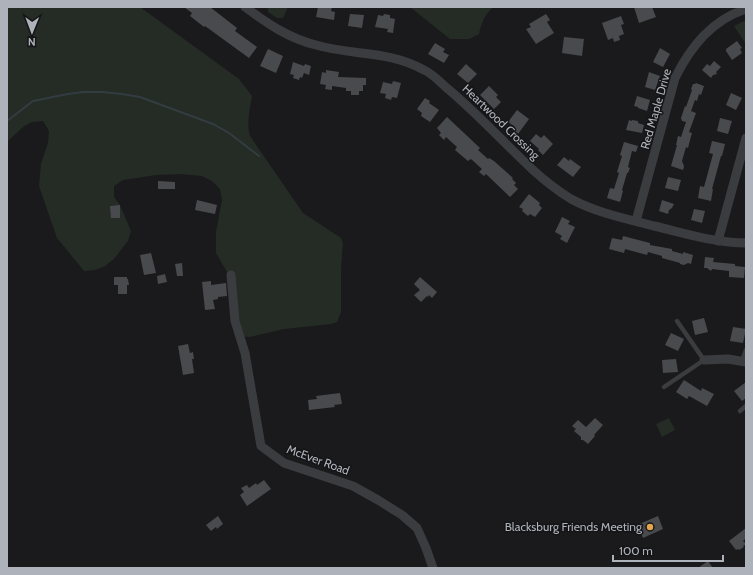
<svg xmlns="http://www.w3.org/2000/svg" width="753" height="575" font-family="Cabin,sans-serif">
	<rect width="100%" height="100%" fill="#1a1a1c"/>
	<!-- green -->
	<g fill="#242c25">
		<path d="M7,7H140L239,79L252,96C250,109 246,123 250,136L303,213L341,238L343,243L341,268V312L337,322L331,324L284,329L250,337L238,336L233,329L227,272L216,253V232L222,200L220,189L212,181L202,176L180,174L156,175L123,180L114,186V197L120,205L131,231L128,241L114,259L105,266L95,270L84,271L57,238L39,186L41,164L48,143L49,131L43,121L32,122L23,127L7,142Z"/>
		<polygon points="268,7 288,7 283,18 277,18 268,12"/>
		<path d="M410,7H494C485,13 481,24 479,34L469,39H450Z"/>
		<polygon points="746,20 746,44 734,26"/>
		<polygon points="669,418 675,430 662,437 656,424"/>
	</g>
	<g fill="none" stroke-linecap="round" stroke-linejoin="round">
		<!-- stream -->
		<polyline stroke="#333c41" stroke-width="2" points="7,121 33,101 68,94 83,92 102,92 122,94 140,97 213,124 229,133 259,156"/>
	</g>
	<!-- building -->
	<g fill="#494a4e">
		<polygon points="184,7 210,7 237,28 235,31 257,47 249,58 205,26 204,27 190,16 192,13"/>
		<polygon points="318,7 332,7 331,11 335,12 334,20 316,17"/>
		<polygon points="634,7 652,7 656,17 639,23"/>
		<polygon points="350,14 364,15 362,28 348,26"/>
		<polygon points="384,14 390,15 390,18 395,19 393,33 387,32 388,29 375,27 378,15 383,16"/>
		<polygon points="546,14 550,20 547,22 554,33 536,44 526,29 531,27 529,24"/>
		<polygon points="621,16 624,24 621,25 624,34 619,36 620,40 614,42 613,38 608,40 602,23"/>
		<polygon points="564,37 584,39 582,56 562,53"/>
		<polygon points="737,41 742,48 740,49 742,53 732,60 726,51 726,49"/>
		<polygon points="435,43 445,49 443,52 449,55 444,63 428,54"/>
		<polygon points="660,48 670,54 663,67 653,62"/>
		<polygon points="268,49 283,56 276,73 260,66"/>
		<polygon points="714,61 721,67 716,72 717,74 713,75 711,78 702,70 707,64 710,66"/>
		<polygon points="293,62 304,66 305,64 311,66 309,75 304,73 302,78 300,77 299,80 293,78 294,75 290,74"/>
		<polygon points="466,64 477,74 468,83 457,74"/>
		<polygon points="326,70 339,72 338,77 366,78 366,85 363,85 363,91 359,91 359,95 351,95 351,91 346,91 346,88 332,86 332,90 325,89 326,85 320,84 322,72 326,73"/>
		<polygon points="649,72 660,76 655,90 645,87"/>
		<polygon points="393,81 401,83 397,98 392,97 391,100 385,98 386,94 380,93 383,82 392,84"/>
		<polygon points="696,83 704,86 701,95 699,94 697,101 695,100 691,111 696,113 689,132 692,133 690,140 688,148 686,147 682,161 684,166 683,170 671,166 677,145 676,145 678,136 681,137 686,122 682,121 681,118 685,106 686,107 692,90 691,89 693,84 695,84"/>
		<polygon points="489,86 498,95 496,97 501,102 494,109 480,95"/>
		<polygon points="731,93 742,98 736,110 726,105"/>
		<polygon points="637,96 650,100 647,111 638,108 638,107 634,106"/>
		<polygon points="425,98 430,101 429,103 439,110 430,122 421,116 422,113 417,109"/>
		<polygon points="517,110 529,119 518,134 512,130 514,126 508,122"/>
		<polygon points="447,117 480,148 478,150 488,159 489,158 494,161 513,178 512,179 516,183 514,185 518,189 510,197 486,174 484,176 479,172 482,169 471,159 468,161 455,150 457,147 446,137 444,140 439,135 441,133 437,128"/>
		<polygon points="720,118 732,121 728,134 717,131"/>
		<polygon points="629,120 632,121 632,120 638,121 638,123 644,125 642,133 626,130"/>
		<polygon points="536,134 541,138 544,135 553,144 543,155 538,150 539,149 530,141"/>
		<polygon points="712,141 725,144 722,156 721,156 712,189 713,189 711,201 698,198 700,186 704,187 713,154 709,153"/>
		<polygon points="624,142 638,146 636,152 632,151 628,167 630,168 628,173 627,173 622,190 623,191 620,202 607,198 610,188 614,189 619,173 617,172 622,156 620,155"/>
		<polygon points="564,157 569,161 570,159 581,167 573,177 557,165"/>
		<polygon points="668,177 681,180 678,191 665,188"/>
		<polygon points="158,181 175,182 175,189 158,189"/>
		<polygon points="529,194 540,203 539,205 542,208 535,217 530,214 528,216 522,211 523,209 519,207"/>
		<polygon points="197,200 217,205 215,214 195,210"/>
		<polygon points="662,200 674,204 672,208 669,210 668,214 659,211"/>
		<polygon points="120,205 120,218 111,218 110,206"/>
		<polygon points="694,209 705,211 702,223 691,220"/>
		<polygon points="562,217 570,221 568,224 575,227 567,243 560,239 562,236 555,232"/>
		<polygon points="623,236 650,243 650,245 672,249 672,251 683,254 683,252 693,255 691,264 688,263 684,265 680,264 680,263 662,258 662,256 648,252 647,255 625,249 624,253 609,249 612,238 622,240"/>
		<polygon points="151,253 156,273 144,275 140,255"/>
		<polygon points="705,257 714,258 713,262 735,264 735,266 745,267 744,278 729,277 729,271 712,269 711,271 707,268 704,268"/>
		<polygon points="182,263 183,276 177,276 175,264"/>
		<polygon points="165,274 167,282 158,284 157,276"/>
		<polygon points="114,277 127,277 127,279 128,279 129,285 127,285 127,294 118,294 118,285 114,285"/>
		<polygon points="420,277 437,292 432,298 429,295 428,297 427,296 421,302 414,295 420,290 414,284"/>
		<polygon points="211,281 211,285 226,283 227,296 218,297 218,299 213,300 215,309 205,310 202,282"/>
		<polygon points="704,318 708,332 695,335 692,321"/>
		<polygon points="733,327 746,329 743,343 730,341"/>
		<polygon points="671,333 684,339 678,351 665,345"/>
		<polygon points="188,344 190,353 193,352 194,359 192,359 194,373 183,375 178,346"/>
		<polygon points="676,359 678,372 663,373 662,360"/>
		<polygon points="684,380 701,391 702,388 714,394 707,406 689,396 687,399 676,392"/>
		<polygon points="746,382 746,398 742,401 734,391"/>
		<polygon points="340,393 342,404 334,405 335,407 309,410 308,400 317,399 316,396"/>
		<polygon points="595,418 603,425 594,435 595,436 588,444 583,440 581,440 581,437 574,431 576,429 572,426 578,420 586,427"/>
		<polygon points="264,480 271,489 247,506 240,495 244,492 241,488 247,485 249,488 256,483 257,485"/>
		<polygon points="218,516 223,524 217,529 216,527 211,531 206,525"/>
		<polygon points="658,516 663,529 643,538 637,525"/>
		<polygon points="746,528 746,538 743,541 746,544 743,546 744,547 739,550 738,549 736,550 729,541"/>
		<polygon points="708,561 713,568 698,568"/>
	</g>
	<g fill="none" stroke-linecap="round" stroke-linejoin="round">
		<!-- service -->
		<g stroke="#3b3c40" stroke-width="4.5">
			<polyline points="742,361 746,350"/>
			<polyline points="664,387 704,360 677,321"/>
			<polyline points="740,411 746,406"/>
		</g>
		<!-- minor -->
		<g stroke="#3b3c40" stroke-width="9">
			<path d="M245,7C268,24 288,38 316,45C353,56 389,50 424,70C433,74 440,82 448,89C478,114 504,143 533,170C544,180 558,191 571,199C597,213 627,219 654,226C684,233 715,243 746,243"/>
			<path d="M636,221L675,78C691,46 712,20 746,9"/>
			<polyline points="718,241 746,138"/>
			<polyline points="231,275 235,321 245,353 261,446 284,463 353,486 378,500 402,515 417,528 426,548 433,568"/>
			<polyline points="704,360 728,359 746,362"/>
		</g>
	</g>
	<!-- markers -->
	<circle fill="#e2a44c" stroke="#151517" stroke-width="1.5" cx="650" cy="527" r="4"/>
	<g text-anchor="middle" stroke-width="3" stroke-linejoin="round" paint-order="stroke">
		<!-- street labels -->
		<g font-size="12" fill="#aeb2ba" stroke="#151517">
			<text transform="translate(656 109) rotate(-74)" y="4">Red Maple Drive</text>
			<text transform="translate(501 122) rotate(44)" y="4">Heartwood Crossing</text>
			<text transform="translate(318 460) rotate(20)" y="4">McEver Road</text>
		</g>
		<!-- poi labels -->
		<g font-size="12" fill="#aeb2ba" stroke="#151517" text-anchor="end">
			<text x="642" y="531">Blacksburg Friends Meeting</text>
		</g>
	</g>
	<!-- border -->
	<rect width="753" height="575" fill="none" stroke="#aeb2ba" stroke-width="16"/>
	<!-- north arrow -->
	<g transform="translate(32 32) rotate(181)" stroke="#151517" stroke-width="3" paint-order="stroke">
	<path d="M0-3L7 15L0 10L-7 15Z" fill="#aeb2ba"/>
	<text y="-6" font-size="11" font-weight="bold" text-anchor="middle" fill="#aeb2ba">N</text>
	</g>
	<!-- scale -->
	<path d="M613 555v6h110v-6" fill="none" stroke="#aeb2ba" stroke-width="2"/>
	<text x="619" y="555" font-size="12" fill="#aeb2ba" stroke="#151517" stroke-width="3" paint-order="stroke">100 m</text>
</svg>
